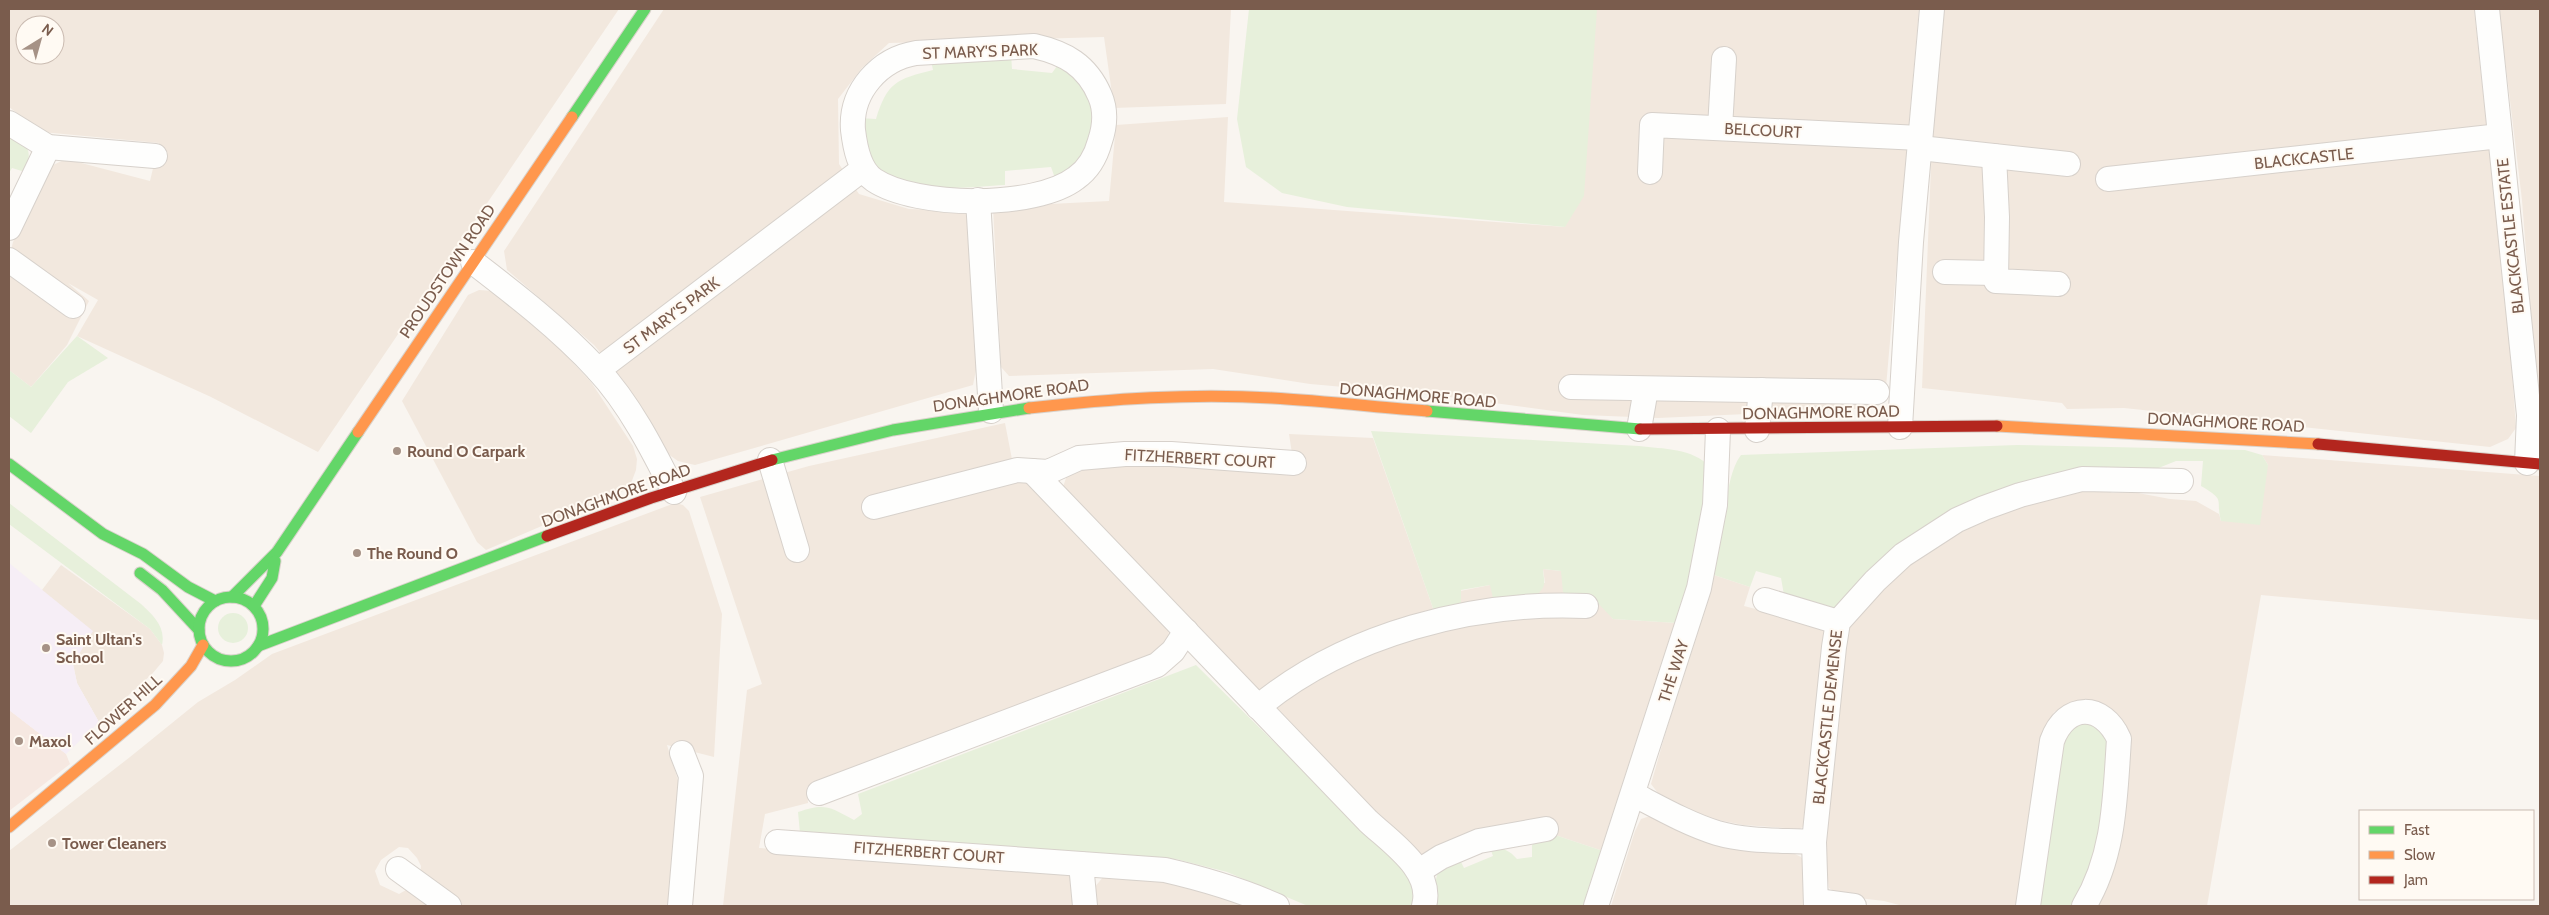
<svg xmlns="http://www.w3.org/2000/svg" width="2549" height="915" font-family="Cabin,sans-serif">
	<rect width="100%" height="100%" fill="#f9f5f0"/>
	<!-- residential -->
	<g fill="#f2e8de" fill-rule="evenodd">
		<path d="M9,9H619L318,452L211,397L77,336L98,300L68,283L89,301L67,345L31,387L9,370V248L11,250L13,242L53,165L66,159L150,181L159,143L42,132L9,107ZM25,25H55V55H25Z"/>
		<polygon points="664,9 1231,9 1226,104 1114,108 1104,37 889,43 862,68 838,99 839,164 859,194 909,209 970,211 977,365 973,385 695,465 678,461 668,454 623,380 594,345 507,270 504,251"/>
		<polygon points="1596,9 1919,9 1886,387 1884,401 1876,408 1658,418 1583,415 1434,395 1310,384 1213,369 1009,376 1001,367 993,207 1109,201 1116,125 1228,117 1224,202 1565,227"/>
		<polygon points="1942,9 2474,9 2510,345 2516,428 2508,439 2490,447 2124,408 2067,409 2062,403 1922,388 1936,44"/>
		<polygon points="2499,9 2540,9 2540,391 2536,380 2522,200"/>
		<polygon points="479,290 493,291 563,352 591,382 633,446 637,459 636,470 630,486 623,491 486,550 477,542 402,401 468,295"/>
		<polygon points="1005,423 1016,480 1023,481 1038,489 1168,624 1169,638 1154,657 807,787 808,803 765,814 759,848 1048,867 1072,875 1073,906 723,906 747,690 762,684 700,497 809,466"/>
		<polygon points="1289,434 1373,438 1434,611 1460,591 1490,585 1545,583 1543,569 1561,571 1606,608 1613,619 1677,623 1606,852 1555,835 1423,857 1414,852 1063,487 1067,475 1073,470 1150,461 1295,473"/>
		<polygon points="2262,455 2540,476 2540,620 2261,595 2207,906 2094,906 2130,743 2126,727 2115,714 2084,700 2068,704 2054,712 2045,732 2018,906 1903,906 1884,901 1842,896 1829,888 1825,859 1834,744 1843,650 1849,624 1906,560 1977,519 2029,501 2099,487 2112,493 2138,493 2170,499 2196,501 2219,514 2221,521 2268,465"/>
		<polygon points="675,503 683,505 689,511 722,614 714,757 667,745 681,790 673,906 461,906 420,876 421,866 417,858 408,848 399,847 381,860 375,871 380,885 399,894 406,890 434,906 9,906 9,851 130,757 198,702 235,680 272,654"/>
		<polygon points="61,565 150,629 162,645 164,653 163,661 152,674 99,722 77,683 73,664 42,590"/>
		<polygon points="1711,574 1750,587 1744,606 1810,623 1825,632 1806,824 1800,829 1743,825 1709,818 1661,797 1651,784"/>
		<polygon points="1650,816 1793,853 1801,857 1805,862 1805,906 1611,906 1635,831 1641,819"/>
		<polygon points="1104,876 1170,881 1252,906 1092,906 1094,888"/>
	</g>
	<!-- commercial -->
	<polygon fill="#f6e8e1" points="9,710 66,754 70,764 9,811"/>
	<!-- education -->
	<polygon fill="#f6eef6" points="9,563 93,631 73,664 77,683 99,722 66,754 9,710"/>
	<!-- green -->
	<g fill="#e7f0db">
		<polygon points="1249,9 1597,9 1584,196 1565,227 1347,207 1282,193 1246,167 1237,119"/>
		<path d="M1011,54L1012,69L1052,73L1060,62L1087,90L1097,124L1087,155L1056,181L1051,167L1005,171V185C969,187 894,197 872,163C865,151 863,131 859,118L876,119C887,83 896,79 933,70L930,56Z"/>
		<path d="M9,135C29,144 33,151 25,172L12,168L9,173Z"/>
		<polygon points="77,336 108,358 68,382 31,433 9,416 9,370 31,387"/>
		<path d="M1371,431L1639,446C1663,449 1693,448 1710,467L1708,484L1687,593L1677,623L1613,619L1594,599L1569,597L1563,592L1561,571L1543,569C1543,574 1545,580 1544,585C1539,602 1508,601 1494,603L1490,585L1461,590V605L1434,611Z"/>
		<path d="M2017,445L2245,450L2262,455L2268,465L2260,525L2221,521C2215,499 2227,501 2201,486L2203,461H2176L2156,469L2034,479L1839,608L1831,610L1784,595L1781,578L1756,571L1750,587L1711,574C1715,561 1719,548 1721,535C1726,512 1727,473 1741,455Z"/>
		<path d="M9,503L141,604C153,615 166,627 162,645L150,629L9,524Z"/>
		<circle cx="233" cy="628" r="15"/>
		<path d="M1196,665L1410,876L1414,893L1412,906H1308L1227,872L1176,859L1099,856L800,833L798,812C824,803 829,806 854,820L862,814L858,794Z"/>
		<polygon points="2087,722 2108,735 2103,839 2074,906 2038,906 2059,743 2067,728"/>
		<path d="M1555,835L1606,852L1588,906H1435C1438,892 1432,882 1440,869L1460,860L1464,868L1493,856L1490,848C1502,847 1509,850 1517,859L1532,857V845L1538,840Z"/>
	</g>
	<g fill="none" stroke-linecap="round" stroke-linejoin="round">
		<!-- street casing -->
		<g stroke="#d7d1cb" stroke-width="26">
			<g id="street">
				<polyline points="2487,9 2529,415 2527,463"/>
				<path d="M1034,46C1065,53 1087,65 1100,96C1106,110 1105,126 1100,141C1096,156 1089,169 1076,178C1036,209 916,208 874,180C859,170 855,147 853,130C850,91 880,59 916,53Z"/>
				<polyline points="9,123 48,147 155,156"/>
				<polyline points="1720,128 1724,59"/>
				<polyline points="1920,148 2068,164"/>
				<polyline points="1994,156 1997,217 1996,281 2058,284"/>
				<polyline points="1650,172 1652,125 1920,138"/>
				<polyline points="2108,179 2500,136"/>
				<polyline points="978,200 991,411"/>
				<polyline points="9,228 48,147"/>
				<polyline points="9,260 73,306"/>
				<path d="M473,262C516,295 560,329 597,369C629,403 653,450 674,492"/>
				<polyline points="1945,272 1995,273"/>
				<polyline points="598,370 863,169"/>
				<polyline points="1571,387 1877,392"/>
				<polyline points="1900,427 1911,242 1932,9"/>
				<polyline points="1639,429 1646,389"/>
				<polyline points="1757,430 1761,390"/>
				<polyline points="770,460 797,550"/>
				<path d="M1032,471L1368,821C1390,842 1434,870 1424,906"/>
				<polyline points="874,507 1017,470 1048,472 1079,458 1125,454 1171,454 1294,463"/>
				<polyline points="1765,600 1838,622"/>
				<path d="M1258,707C1346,634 1474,601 1586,606"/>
				<polyline points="819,793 1157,665 1173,651 1186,631"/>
				<path d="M1633,794C1660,808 1688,824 1717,833C1748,842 1782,840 1814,842"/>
				<path d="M777,842L1165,870C1204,879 1241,890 1277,906"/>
				<polyline points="1081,864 1085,906"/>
				<polyline points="398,869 449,906"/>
				<polyline points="1419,871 1441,857 1479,841 1546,829"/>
				<polyline points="1817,901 1854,906"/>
				<polyline points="680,906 691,776 682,753"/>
				<polyline points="1596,906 1699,588 1715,505 1718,430"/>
				<polyline points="1816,906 1814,842 1834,647 1838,622 1875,581 1903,555 1957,520 1984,508 2020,495 2082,479 2181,481"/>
				<path d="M2028,906L2052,741C2066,702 2103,703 2119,739C2115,797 2115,855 2084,906"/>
			</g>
		</g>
		<!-- fast casing -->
		<g stroke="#d9d2cb" stroke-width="13">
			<g id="fast">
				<polyline points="572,117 645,9"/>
				<polyline points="1427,411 1640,429"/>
				<polyline points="772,460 893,430 1029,408"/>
				<polyline points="9,464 103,534 143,554 188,587 215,601"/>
				<polyline points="140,573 162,590 199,630"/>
				<polyline points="232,597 277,552 358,432"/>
				<circle cx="231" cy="629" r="32"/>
				<polyline points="254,606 272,578 275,561"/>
				<polyline points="258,646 547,536"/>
			</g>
		</g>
		<!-- slow casing -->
		<g stroke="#d9d2cb" stroke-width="13">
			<g id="slow">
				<path d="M1029,408C1110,399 1191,393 1272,398C1324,401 1376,407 1427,411"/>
				<polyline points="1997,426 2318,444"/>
				<polyline points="358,432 572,117"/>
				<polyline points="9,827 155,705 191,666 203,645"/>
			</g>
		</g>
		<!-- jam casing -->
		<g stroke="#d9d2cb" stroke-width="13">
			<g id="jam">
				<polyline points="1640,429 1997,426"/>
				<polyline points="2318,444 2540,464"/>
				<polyline points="547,536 651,498 772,460"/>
			</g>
		</g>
		<!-- street -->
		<use href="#street" stroke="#fefefd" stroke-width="24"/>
		<!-- fast -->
		<use href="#fast" stroke="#63d668" stroke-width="11"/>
		<!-- slow -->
		<use href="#slow" stroke="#ff974d" stroke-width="11"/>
		<!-- jam -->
		<use href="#jam" stroke="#b3261e" stroke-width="11"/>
	</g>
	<!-- markers -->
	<g fill="#a69286" stroke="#fffaf3" stroke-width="2">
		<circle cx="397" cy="451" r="5"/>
		<circle cx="357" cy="553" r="5"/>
		<circle cx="46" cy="648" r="5"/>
		<circle cx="19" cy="741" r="5"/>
		<circle cx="52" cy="843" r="5"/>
	</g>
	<g text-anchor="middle" stroke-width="4" stroke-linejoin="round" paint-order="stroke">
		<!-- street labels -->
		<g font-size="16" fill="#7a5c4d" stroke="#fffaf3">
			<text transform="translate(980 51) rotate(-2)" y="6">ST MARY'S PARK</text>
			<text transform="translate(1763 130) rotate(3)" y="6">BELCOURT</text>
			<text transform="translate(2304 158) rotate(-6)" y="6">BLACKCASTLE</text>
			<text transform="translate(2510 236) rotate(-96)" y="6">BLACKCASTLE ESTATE</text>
			<text transform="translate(447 271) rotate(-56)" y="6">PROUDSTOWN ROAD</text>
			<text transform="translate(671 315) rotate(-37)" y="6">ST MARY'S PARK</text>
			<text transform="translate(1011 395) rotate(-8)" y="6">DONAGHMORE ROAD</text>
			<text transform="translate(1418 395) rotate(5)" y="6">DONAGHMORE ROAD</text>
			<text transform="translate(1821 412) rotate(-1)" y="6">DONAGHMORE ROAD</text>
			<text transform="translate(2226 422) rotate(3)" y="6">DONAGHMORE ROAD</text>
			<text transform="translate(1200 458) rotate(3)" y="6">FITZHERBERT COURT</text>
			<text transform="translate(616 495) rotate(-20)" y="6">DONAGHMORE ROAD</text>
			<text transform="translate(1673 671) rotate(-72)" y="6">THE WAY</text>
			<text transform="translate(123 709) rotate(-42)" y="6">FLOWER HILL</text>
			<text transform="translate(1827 717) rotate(-84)" y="6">BLACKCASTLE DEMENSE</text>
			<text transform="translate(929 852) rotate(4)" y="6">FITZHERBERT COURT</text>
		</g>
		<!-- poi labels -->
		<g font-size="16" font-weight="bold" fill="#7a5c4d" stroke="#fffaf3" text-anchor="start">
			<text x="407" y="457">Round O Carpark</text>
			<text x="367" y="559">The Round O</text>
			<text x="56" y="645">Saint Ultan's<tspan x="56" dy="18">School</tspan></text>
			<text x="29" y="747">Maxol</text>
			<text x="62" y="849">Tower Cleaners</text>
		</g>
	</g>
	<!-- border -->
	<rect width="2549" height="915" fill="none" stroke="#7a5c4d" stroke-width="20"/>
	<!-- legend -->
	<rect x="2359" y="810" width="175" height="90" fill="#fffaf3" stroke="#cabbb1"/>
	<rect x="2369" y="826" width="25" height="8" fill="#63d668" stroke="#cabbb1"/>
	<text x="2404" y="835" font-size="15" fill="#7a5c4d">Fast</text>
	<rect x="2369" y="851" width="25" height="8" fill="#ff974d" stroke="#cabbb1"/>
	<text x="2404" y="860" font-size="15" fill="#7a5c4d">Slow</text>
	<rect x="2369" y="876" width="25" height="8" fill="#b3261e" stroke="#cabbb1"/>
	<text x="2404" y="885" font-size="15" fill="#7a5c4d">Jam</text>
	<!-- north arrow -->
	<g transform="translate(40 40) rotate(37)"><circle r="24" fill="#fffaf3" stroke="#cabbb1"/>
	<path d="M0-4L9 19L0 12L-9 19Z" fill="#a69286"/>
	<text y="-8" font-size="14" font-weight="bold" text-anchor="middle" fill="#7a5c4d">N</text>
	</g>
</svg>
